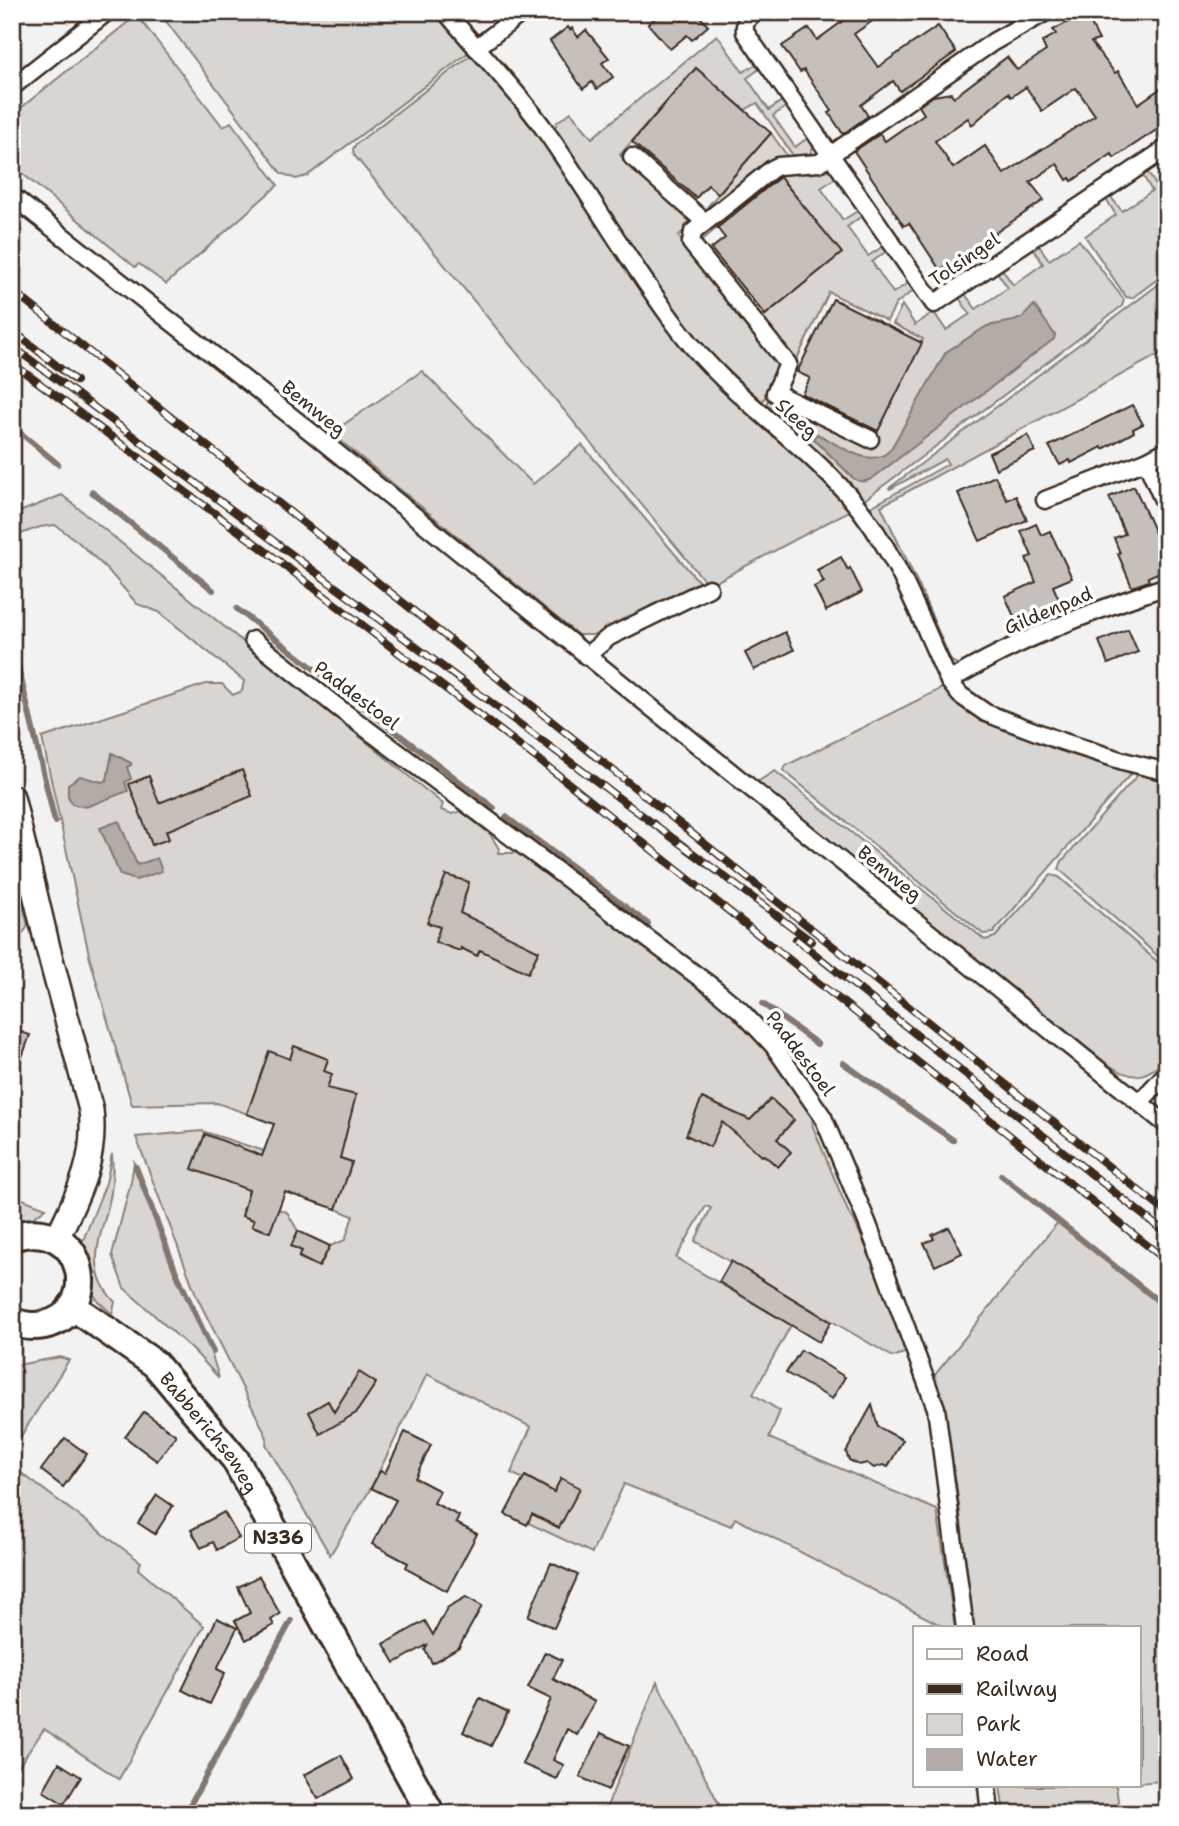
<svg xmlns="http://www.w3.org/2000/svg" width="1179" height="1826" font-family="'Shantell Sans',sans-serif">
	<rect width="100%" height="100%" fill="#f3f2f2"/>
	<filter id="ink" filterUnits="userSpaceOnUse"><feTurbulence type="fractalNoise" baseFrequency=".0143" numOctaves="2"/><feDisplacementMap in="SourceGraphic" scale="14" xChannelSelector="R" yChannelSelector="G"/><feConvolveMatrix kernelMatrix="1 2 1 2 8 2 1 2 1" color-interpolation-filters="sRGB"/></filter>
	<g filter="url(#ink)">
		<!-- green -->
		<g fill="#d8d5d2" stroke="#8a8078" stroke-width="2">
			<polygon points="159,12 440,12 473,49 307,176 296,179 281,173"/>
			<polygon points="137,15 223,127 231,122 278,185 166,284 139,264 135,267 12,165 12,115"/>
			<path d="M717,35L743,72L758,63L761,68L747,78L769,110L783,100L787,106L773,116L795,147L809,137L813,144C813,157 804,157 794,157L757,103L745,110L696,68L620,155L691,218V225L678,236L779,362V368L761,405L705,351L663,296L554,132L557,122L571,112L592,138Z"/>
			<path d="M475,52C526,114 570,180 615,246C636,277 655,310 678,339C728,403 798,449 851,510L712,584H707L354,155L353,149L356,144Z"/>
			<polygon points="771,133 788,157 773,159 709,210 707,207"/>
			<polygon points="831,170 837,177 821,188 843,220 859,210 863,215 847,227 868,256 884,246 888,250 872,262 893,293 910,282 914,290 896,304 887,321 829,292 796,361 762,318 841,253 779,176 700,242 699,239 779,173"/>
			<polygon points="1147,171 1157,187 1167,181 1167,272 1132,298 1126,297 1085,236 1116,215 1106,199 1110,196 1122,211 1152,191 1142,174"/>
			<polygon points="1079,240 1124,300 1122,306 863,501 773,415 775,409 766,404 769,398 870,447 923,339 893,324 902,305 915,325 931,314 935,314 946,330 970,314 959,298 965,294 976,309 1008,288 997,272 1002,269 1013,285 1043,264 1033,248 1038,244 1049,260"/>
			<polygon points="1167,278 1167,350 881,506 919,586 951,661 962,666 952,667 948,665 869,508 948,464 945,459 890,489 889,488"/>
			<polygon points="422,371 533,484 582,445 699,582 595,635 578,635 331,433"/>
			<polygon points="62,495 443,804 441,810 452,814 461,811 490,834 499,849 498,853 517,853 641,945 699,984 755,1038 792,1082 812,1115 813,1127 850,1216 853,1218 911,1347 910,1351 893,1357 695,1241 711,1208 706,1206 676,1258 791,1325 753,1394 780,1411 769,1438 937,1510 955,1628 946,1628 735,1518 731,1526 624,1484 592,1553 524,1521 528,1481 511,1473 531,1427 427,1374 371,1488 330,1555 266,1444 267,1438 261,1425 197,1297 136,1137 202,1131 264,1151 243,1209 254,1220 252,1226 268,1232 278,1209 287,1212 298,1231 291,1246 302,1251 299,1258 309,1262 312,1256 323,1260 330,1246 345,1240 353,1216 336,1209 352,1162 316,1150 310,1136 217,1103 132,1105 90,959 42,738 206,684 222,684 233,695 242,691 244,681 159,612 137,604 108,570 77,541 55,525 40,527 12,537 12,515"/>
			<polygon points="944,687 1134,770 993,933 983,934 783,770 787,765"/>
			<path d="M775,771L985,940L995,937L1051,875L1059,877L1167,970V1059C1144,1079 1133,1081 1107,1064L757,782Z"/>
			<polygon points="1141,771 1167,777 1167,964 1059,869 1062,861"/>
			<polygon points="12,860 28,926 21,936 12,939"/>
			<path d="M112,1154C113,1167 113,1180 111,1193C104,1233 81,1266 115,1302L112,1314L98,1301L91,1290L80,1248L106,1183Z"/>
			<polygon points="134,1162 177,1276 210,1349 219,1378 194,1351 124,1288 112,1255 131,1182"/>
			<polygon points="12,1195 46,1208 30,1220 12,1223"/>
			<polygon points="1058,1222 1167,1308 1167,1811 1160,1781 1139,1783 1139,1628 974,1628 956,1482 934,1376"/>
			<polygon points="60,1357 69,1360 12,1450 12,1366"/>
			<polygon points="12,1466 141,1562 138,1569 204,1626 119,1779 44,1729 12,1776"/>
			<polygon points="657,1682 724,1814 604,1814"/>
			<polygon points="1000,1786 1116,1786 1120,1814 1004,1814"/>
		</g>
		<!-- water -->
		<g fill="#b2aba7" stroke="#827770" stroke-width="2">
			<path d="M1034,305L1055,335L1054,339L873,478C865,482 861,483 853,478L814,439L817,434C837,443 875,474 892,447L946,352L987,326L1014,321L1023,317Z"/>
			<polygon points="112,753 131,763 131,765 127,767 131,779 125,782 128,791 86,807 72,804 68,796 68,784 80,776 102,782 107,780"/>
			<polygon points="119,821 137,865 157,858 162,871 136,880 120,875 100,828"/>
		</g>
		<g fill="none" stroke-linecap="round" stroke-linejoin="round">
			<!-- stream -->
			<g stroke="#827770" stroke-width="6">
				<polyline points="12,426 58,464"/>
				<polyline points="92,492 213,590"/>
				<polyline points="237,609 494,808"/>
				<polyline points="12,641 55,822"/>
				<polyline points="506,817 648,924"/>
				<polyline points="763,1004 817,1044"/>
				<polyline points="843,1063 953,1140"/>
				<polyline points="136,1167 176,1272 213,1352"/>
				<polyline points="1001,1175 1167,1308"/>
				<polyline points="185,1814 291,1621"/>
			</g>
		</g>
		<!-- building -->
		<g fill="#c6c0bd" stroke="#3b2a1e" stroke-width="2" fill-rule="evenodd">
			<polygon points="663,12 675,12 682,20 691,12 696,12 708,26 692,40 687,35 670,49 648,24"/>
			<polygon points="855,12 885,12 854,34 878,67 938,26 956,52 900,91 893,81 861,105 868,116 843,134 829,113 832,111 823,98 804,70 800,72 782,46 809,28 817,40"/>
			<path d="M1085,13L1099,40L1091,42L1115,73L1118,71L1138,104L1167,84V123L1114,158L1112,154L1072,181L1070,178L1067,180L1057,164L1030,182L1044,200L940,270L909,223L904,226L854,151L880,134L885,141L924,114L919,106L933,96L951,93L954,97L1007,57L1017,70L1046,51L1042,42L1056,34L1053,30ZM1026,87L1042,111L1076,88L1095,115L1004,174L985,146L953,168L935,141L968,118L972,125L1008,93L1011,97Z"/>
			<polygon points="568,27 570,30 572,28 578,37 586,30 609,58 602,63 613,77 597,89 592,82 583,89 550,41"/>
			<polygon points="696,68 771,133 718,194 708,185 696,198 632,142"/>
			<polygon points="780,177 842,253 765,315 711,249 725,238 717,228"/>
			<polygon points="833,299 922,343 878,431 802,394 810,378 797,372"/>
			<polygon points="1132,405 1143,424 1133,429 1134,432 1103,449 1102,447 1071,463 1070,460 1060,465 1049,446"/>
			<polygon points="1028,435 1035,451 996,469 989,453"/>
			<polygon points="995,476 1007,500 1016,496 1027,520 980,541 958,493"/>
			<polygon points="1134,486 1167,560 1167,569 1148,577 1149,581 1132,587 1118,554 1120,553 1114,538 1125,534 1109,497"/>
			<polygon points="1036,524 1041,535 1050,531 1072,578 1053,586 1063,609 1019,628 1005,596 1036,582 1026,558 1032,556 1021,531"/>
			<polygon points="841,557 848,570 850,568 862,592 826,611 814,587 824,582 817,570"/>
			<polygon points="1128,629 1138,652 1108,664 1099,641"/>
			<polygon points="785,632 794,650 754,670 745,653"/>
			<polygon points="242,770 252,796 166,831 169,839 152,845 129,784 149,776 159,803"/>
			<polygon points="446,875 469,882 460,913 539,951 528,973 480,950 477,956 461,948 460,951 435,942 440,927 427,923"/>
			<polygon points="12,1029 30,1035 14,1079 12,1079"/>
			<polygon points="294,1046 328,1059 324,1071 332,1074 327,1088 356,1095 340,1158 352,1162 336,1209 285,1192 270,1232 252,1226 254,1220 242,1216 249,1190 192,1169 205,1134 262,1156 274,1124 247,1114 269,1051 290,1059"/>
			<polygon points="702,1098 750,1120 771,1099 794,1120 777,1139 791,1152 778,1167 764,1155 762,1156 722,1122 710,1147 686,1135"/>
			<polygon points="949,1227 962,1253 935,1266 924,1243 934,1239 932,1235"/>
			<polygon points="298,1231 330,1246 319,1267 299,1257 302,1251 291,1246"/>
			<polygon points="731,1261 831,1322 819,1342 719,1282"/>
			<polygon points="801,1350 845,1377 832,1399 786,1373"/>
			<polygon points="359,1372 376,1383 356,1413 320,1434 309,1412 328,1401 334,1412"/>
			<polygon points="872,1405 878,1427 903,1440 888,1467 883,1465 874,1468 867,1463 859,1465 849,1460 846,1452"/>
			<polygon points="144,1412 176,1435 157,1461 125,1437"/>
			<polygon points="405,1432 431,1445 415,1478 440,1491 434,1503 459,1516 456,1523 477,1534 447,1591 412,1572 406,1567 408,1563 372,1544 396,1500 371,1488 380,1471 385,1473"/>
			<polygon points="65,1438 87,1454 63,1487 41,1470"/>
			<polygon points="525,1476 554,1492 561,1478 580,1488 559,1528 532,1514 527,1525 505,1514"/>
			<polygon points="157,1495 173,1506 155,1534 138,1523"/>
			<polygon points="224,1512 239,1538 217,1550 213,1542 201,1548 191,1530"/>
			<polygon points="551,1563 578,1575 554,1628 528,1616"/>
			<polygon points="259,1576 280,1614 271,1620 274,1625 246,1640 235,1621 250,1613 238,1587"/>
			<polygon points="466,1597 482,1606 459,1647 432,1663 425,1650 427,1645 395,1663 384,1644 425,1621 433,1635 447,1608"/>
			<polygon points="217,1618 237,1628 217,1669 225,1673 210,1704 182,1690"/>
			<polygon points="545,1652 562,1660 553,1679 595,1702 577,1735 567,1729 553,1760 564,1765 557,1779 522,1764 551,1699 528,1688"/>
			<polygon points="480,1698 508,1712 491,1746 463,1732"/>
			<polygon points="601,1733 629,1746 608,1790 580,1777"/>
			<polygon points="341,1755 354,1779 318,1799 304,1775"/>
			<polygon points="59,1763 81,1777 64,1804 43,1791"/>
		</g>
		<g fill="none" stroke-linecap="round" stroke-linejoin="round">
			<!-- street casing -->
			<g stroke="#3b2a1e" stroke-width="21">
				<g id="street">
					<path d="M446,12C477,50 513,86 542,126C590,193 631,267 681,332C729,395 797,437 848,495C896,549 919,617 949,681L960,695L986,713L1058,740L1123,761L1167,772"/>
					<path d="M754,12C747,19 744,22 745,32L934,304L1167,148"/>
					<polyline points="476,48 523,12"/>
					<polyline points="12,87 107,12"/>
					<polyline points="632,157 705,222"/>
					<polyline points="12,196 311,432 1167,1125"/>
					<polyline points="870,439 775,393 788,364 691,243 693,232 772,169 778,166 819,163 993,42 1046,12"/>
					<polyline points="1146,461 1167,509"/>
					<polyline points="1045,500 1146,461 1167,450"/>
					<polyline points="253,640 336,706 715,989 740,1010 773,1045 823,1117 867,1222 936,1408 965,1628"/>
					<polyline points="586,656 609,637 709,588"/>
					<path d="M949,681C1016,640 1093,611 1167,586"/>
					<polyline points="1140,1102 1167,1073"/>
					<polyline points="987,1786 990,1814"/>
				</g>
			</g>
			<!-- secondary casing -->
			<g stroke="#3b2a1e" stroke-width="28">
				<path id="secondary" d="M12,797L48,948L91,1110C97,1160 78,1194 57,1238"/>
			</g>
			<!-- primary casing -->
			<g stroke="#3b2a1e" stroke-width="32">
				<g id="primary">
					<path d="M12,1237C86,1213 104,1313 44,1325C33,1327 22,1326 12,1321"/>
					<path id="s1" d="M72,1306L155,1364L235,1459L431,1814"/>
				</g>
			</g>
			<!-- street -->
			<use href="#street" stroke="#fff" stroke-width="16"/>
			<!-- secondary -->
			<use href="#secondary" stroke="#fff" stroke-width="23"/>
			<!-- primary -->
			<use href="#primary" stroke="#fff" stroke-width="26"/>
			<!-- rail casing -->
			<g stroke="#3b2a1e" stroke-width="8">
				<g id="rail">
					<polyline points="12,290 1167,1213"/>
					<polyline points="12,330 76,381"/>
					<polyline points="12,346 811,941"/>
					<polyline points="12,363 275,558 557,774 1167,1261"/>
					<polyline points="796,939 1167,1234"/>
				</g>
			</g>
			<!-- rail -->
			<use href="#rail" stroke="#fff" stroke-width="5" stroke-dasharray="16" stroke-linecap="butt"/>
		</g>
	</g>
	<g text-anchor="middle" stroke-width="7" stroke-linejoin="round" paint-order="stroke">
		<!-- shield labels -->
		<rect fill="#fff" stroke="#766a62" stroke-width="2" x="245" y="1523.5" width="66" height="29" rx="5"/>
		<g font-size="18" font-weight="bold" fill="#3b2a1e">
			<text x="278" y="1544">N336</text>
		</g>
		<!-- street labels -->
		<g font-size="19" fill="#3b2a1e" stroke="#fff">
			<text transform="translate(964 259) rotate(-34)" y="7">Tolsingel</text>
			<text transform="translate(314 408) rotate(39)" y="7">Bemweg</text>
			<text transform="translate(797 418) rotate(42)" y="7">Sleeg</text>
			<text transform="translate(1048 610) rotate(-23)" y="7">Gildenpad</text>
			<text transform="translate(357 695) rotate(37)" y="7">Paddestoel</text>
			<text transform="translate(890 873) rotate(39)" y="7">Bemweg</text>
			<text transform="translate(801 1053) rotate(53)" y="7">Paddestoel</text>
			<text dy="7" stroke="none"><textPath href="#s1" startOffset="189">Babberichseweg</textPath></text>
		</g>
	</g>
	<!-- margin -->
	<rect width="1179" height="1826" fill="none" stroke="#fff" stroke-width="42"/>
	<rect x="21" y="21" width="1137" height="1784" fill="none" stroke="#3b2a1e" stroke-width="2.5" filter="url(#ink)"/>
	<!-- legend -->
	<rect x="913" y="1626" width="228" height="161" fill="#ffffff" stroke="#b1aaa5" stroke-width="2"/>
	<rect x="927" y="1649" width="35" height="10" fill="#ffffff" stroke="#b1aaa5" stroke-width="2"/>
	<text x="976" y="1661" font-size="21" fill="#3b2a1e">Road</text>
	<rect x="927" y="1684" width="35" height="10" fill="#3b2a1e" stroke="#b1aaa5" stroke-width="2"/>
	<text x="976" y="1696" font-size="21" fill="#3b2a1e">Railway</text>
	<rect x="927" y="1714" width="35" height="21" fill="#d8d5d2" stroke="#b1aaa5" stroke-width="2"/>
	<text x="976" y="1731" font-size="21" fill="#3b2a1e">Park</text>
	<rect x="927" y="1749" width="35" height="21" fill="#b2aba7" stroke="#b1aaa5" stroke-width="2"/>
	<text x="976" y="1766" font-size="21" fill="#3b2a1e">Water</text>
</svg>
